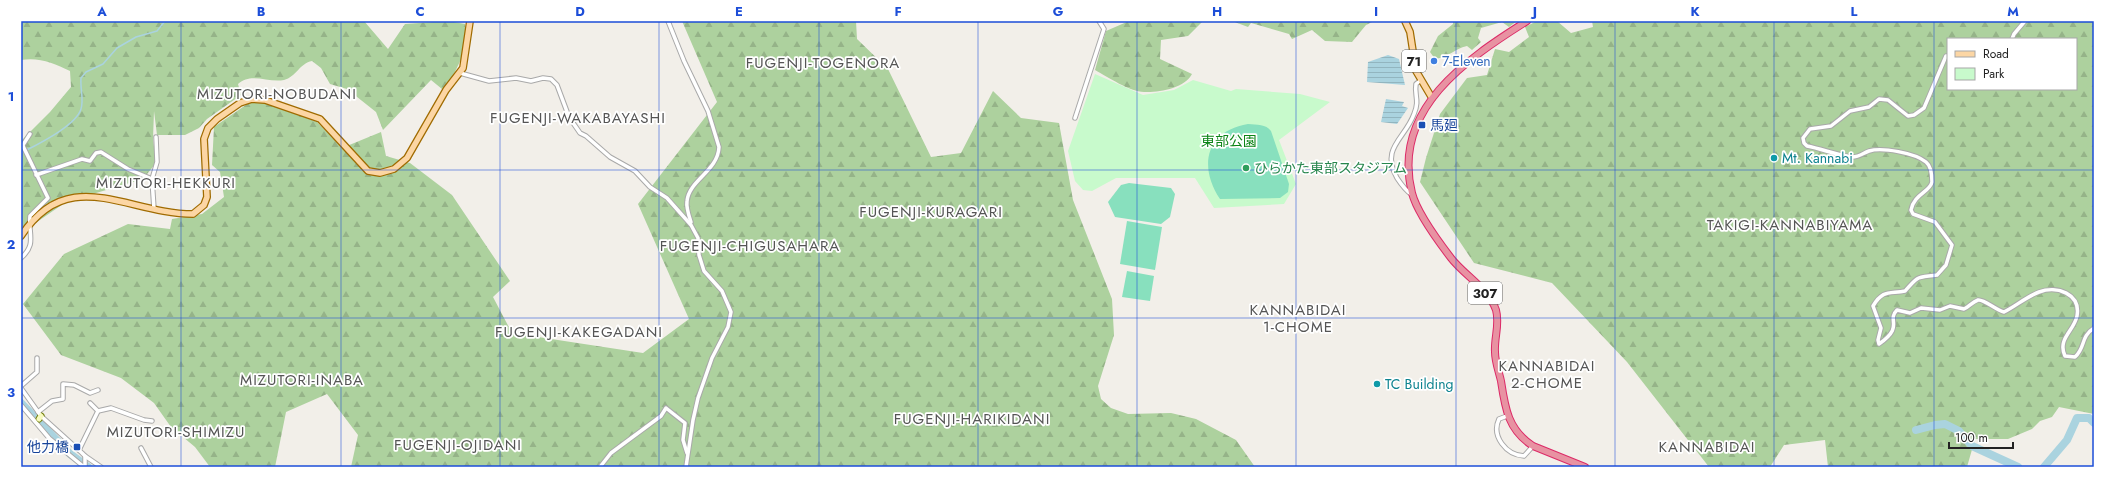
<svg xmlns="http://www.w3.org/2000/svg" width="2115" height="488" font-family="Jost,'Noto Sans JP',sans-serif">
	<defs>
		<pattern id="forest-firs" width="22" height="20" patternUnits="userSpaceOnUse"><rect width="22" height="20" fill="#add19e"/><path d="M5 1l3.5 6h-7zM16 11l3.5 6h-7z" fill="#95b388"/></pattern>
		<pattern id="water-rules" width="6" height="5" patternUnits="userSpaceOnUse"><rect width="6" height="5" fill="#aad3df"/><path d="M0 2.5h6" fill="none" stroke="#92b5bf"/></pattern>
	</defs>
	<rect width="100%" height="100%" fill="#f2efe9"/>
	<!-- forest -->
	<g fill="url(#forest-firs)" fill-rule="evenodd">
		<path d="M21,21H364L388,49L405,24L448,21L465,24L466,49L450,82L442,89L431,80L383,130L376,112L347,89L330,84L321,68L312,61C300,63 296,77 284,80C268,83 251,72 238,84L241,95L207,119L199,128L185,135H157L154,111L153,139L156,163L143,179L66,202L21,233V141L50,112L71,87L70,71C54,63 39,57 21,60Z"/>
		<polygon points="682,21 856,21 857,39 888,69 931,157 961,153 993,91 1021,118 1059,123 1073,200 1112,299 1114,335 1098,386 1101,399 1111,408 1128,414 1171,413 1196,419 1236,440 1255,467 351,467 358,435 327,394 286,412 275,467 210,467 195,447 171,427 154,403 121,378 61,355 23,304 64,254 128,224 170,229 172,219 202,214 224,197 220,172 212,165 214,127 256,98 317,122 342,148 381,132 386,156 410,163 452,195 510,281 493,297 512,333 643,353 689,319 638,204 717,102"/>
		<path d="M1129,21H1203L1188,36L1161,40L1160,59L1192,74C1185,88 1158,93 1144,92C1130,92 1108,77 1095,70L1106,31Z"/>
		<polygon points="1232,21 1374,21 1366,25 1352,42 1325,41 1312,30 1292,39 1289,34 1251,23 1248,27"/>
		<path d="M1453,21H1517L1509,27L1502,22L1481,28L1478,38L1481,42L1472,50L1467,46C1454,49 1449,57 1435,59L1430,52L1438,36L1453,24Z"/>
		<path d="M1537,21H1557L1571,33L1593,27L1592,21H2094V414L2059,407L2052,417L2040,421L2032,429L2008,439H1975L1967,467H1828L1825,440L1784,445L1770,467H1709L1627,362L1552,283L1474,263L1420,182L1426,158L1440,114L1467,78L1487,75L1495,49L1509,52L1529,37L1525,27ZM1948,39H2076V89H1948Z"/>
	</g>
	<!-- park -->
	<polygon fill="#c8facc" points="1095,74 1143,95 1174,90 1193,80 1231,91 1236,89 1300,94 1330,102 1279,140 1296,184 1284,204 1214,208 1195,178 1116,178 1092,191 1083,190 1075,181 1068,151"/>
	<!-- pitch -->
	<g fill="#88e0be">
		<path d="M1248,124C1257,125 1266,124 1271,131L1289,184L1288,192L1280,198L1220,199C1198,166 1206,131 1248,124Z"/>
		<polygon points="1129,183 1171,188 1175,194 1170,217 1161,224 1115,217 1108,202 1121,185"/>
		<polygon points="1127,221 1162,227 1155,270 1120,264"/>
		<polygon points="1127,271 1154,276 1150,301 1122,297"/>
	</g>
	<!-- water -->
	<g fill="url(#water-rules)">
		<polygon points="1388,55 1399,59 1405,85 1367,82 1368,62"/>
		<polygon points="1386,99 1404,102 1402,106 1408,108 1397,124 1381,122"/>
	</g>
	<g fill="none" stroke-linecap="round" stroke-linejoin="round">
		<!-- stream -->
		<path stroke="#aad3df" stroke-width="1.5" d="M21,153C36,145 76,126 81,109C84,99 80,88 81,78L86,72L103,64L117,48L136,37L157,31L165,21"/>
		<!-- river -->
		<g stroke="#aad3df" stroke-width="8">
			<polyline points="21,403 70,454 88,467"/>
			<polyline points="1916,430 1935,425 1945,424 1959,431 1972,446 2018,467"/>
			<polyline points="2044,467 2067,440 2077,418 2089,418 2094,423"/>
		</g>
		<!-- street casing -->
		<g stroke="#a9a9a9" stroke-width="5.5">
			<g id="street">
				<path d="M668,21L684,61L708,111L719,147C718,171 689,180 687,201C686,208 689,216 691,222"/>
				<polyline points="2012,39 2014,34 2025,21"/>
				<path d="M1948,56H1946L1924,108L1914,115L1908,116L1888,100L1879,99L1869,107L1850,111L1831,126L1810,129L1803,138L1804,143L1807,146C1822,149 1837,155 1852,157C1860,157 1863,153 1869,151C1882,147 1915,153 1926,162C1931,166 1932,175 1932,182C1930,192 1914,194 1911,210L1913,214L1935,222L1952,245L1946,265L1937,275C1916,278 1919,275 1905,291C1890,294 1883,289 1873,306L1881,328L1878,340L1879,344C1905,326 1886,321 1897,310L1910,313L1921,308L1940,310L1950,306L1964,309C1969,307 1972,302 1978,300C1984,299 1996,310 2004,312C2016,306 2026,297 2039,292C2057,285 2081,294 2077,316C2074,331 2057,339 2065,356L2075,357C2086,347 2080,337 2094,328"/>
				<polyline points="460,73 489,81 516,78 531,81 543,78 551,79 557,85 569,117 580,133 586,136 610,157 635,171 650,187 667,198 691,225 698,238 699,255 704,271 722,291 731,312 728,327 712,358 698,398 693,420 686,467"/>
				<polyline points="1075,118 1104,29 1099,21"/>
				<polyline points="21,148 30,134"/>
				<polyline points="36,175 82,159 90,161 96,153 101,152 128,169 152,179"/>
				<path d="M1411,194C1405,190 1401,184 1397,178C1380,148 1405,139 1414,114C1420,100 1414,95 1416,84L1421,80"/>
				<polyline points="154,209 152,179 157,162 156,137"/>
				<path d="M21,258C37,244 28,235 30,216L48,198L23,146"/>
				<polyline points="21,386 37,372 37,358"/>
				<polyline points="21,388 41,416 82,453 85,456 85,467"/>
				<polyline points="90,403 98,411"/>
				<polyline points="21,405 49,438 84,467"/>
				<polyline points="38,412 52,401 63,399 63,384 74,385 90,393 98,390"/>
				<path d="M1507,416L1499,419C1491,436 1506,455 1524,456L1533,446"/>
				<polyline points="141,448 151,467"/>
				<polyline points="79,450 98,411 111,408 144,420 152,421"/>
				<polyline points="85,456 101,467"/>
				<polyline points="600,467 611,453 661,416 666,408 685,423 683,440 687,453"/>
			</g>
		</g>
		<!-- secondary casing -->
		<g stroke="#707d05" stroke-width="7">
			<polyline id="secondary" points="39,419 41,416"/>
		</g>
		<!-- primary casing -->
		<g stroke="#a06b00" stroke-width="8">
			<g id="primary">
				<polyline points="1405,21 1410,32 1416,71 1432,98"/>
				<path d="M21,236C69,163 127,214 193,214L204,205L207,197L204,139L208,128L217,119L240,103L252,99L265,100L320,119L368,171L380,173L394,169L407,158L446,90L463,68L470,21"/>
			</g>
		</g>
		<!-- highway casing -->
		<g stroke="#dc2a67" stroke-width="8">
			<path id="highway" d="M1527,21C1467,59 1391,109 1412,193C1417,213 1438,241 1451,258C1464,275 1489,289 1496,310C1500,324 1494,338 1495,352C1495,362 1499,372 1501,381C1505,408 1508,430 1533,446L1585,467"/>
		</g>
		<!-- street -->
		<use href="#street" stroke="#fff" stroke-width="3.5"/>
		<!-- secondary -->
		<use href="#secondary" stroke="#f7fabf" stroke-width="5"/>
		<!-- primary -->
		<use href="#primary" stroke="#fcd6a4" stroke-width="5.5"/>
		<!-- highway -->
		<use href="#highway" stroke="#e892a2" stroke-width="6"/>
	</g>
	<!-- grid -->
	<path fill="none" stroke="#1d4ed8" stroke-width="1" stroke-opacity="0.55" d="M181,21V467M341,21V467M500,21V467M659,21V467M819,21V467M978,21V467M1137,21V467M1296,21V467M1456,21V467M1615,21V467M1774,21V467M1934,21V467M21,170H2094M21,318H2094"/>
	<!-- markers -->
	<circle fill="#3f7fe0" stroke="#fff" stroke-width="1.5" cx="1434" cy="61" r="4"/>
	<g fill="#1a4fb4" stroke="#fff" stroke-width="1.5">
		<rect x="1418" y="121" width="8" height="8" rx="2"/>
		<rect x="73" y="443" width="8" height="8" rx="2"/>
	</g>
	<g fill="#0f9aa8" stroke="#fff" stroke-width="1.5">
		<circle cx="1774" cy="158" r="4"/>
		<circle cx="1377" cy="384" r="4"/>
	</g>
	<circle fill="#2e9e5b" stroke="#fff" stroke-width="1.5" cx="1246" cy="168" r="4"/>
	<g text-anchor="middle" stroke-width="3.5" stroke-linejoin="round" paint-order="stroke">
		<!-- shield labels -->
		<g fill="#fff" stroke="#646464" stroke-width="1">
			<rect x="1402" y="50" width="24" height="22" rx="3"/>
			<rect x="1468" y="282" width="34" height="22" rx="3"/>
		</g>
		<g font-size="13" font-weight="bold" fill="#222">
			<text x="1414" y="66">71</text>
			<text x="1485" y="298">307</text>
		</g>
		<!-- shop labels -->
		<g font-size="14" fill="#366cbe" stroke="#fff" text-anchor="start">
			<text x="1442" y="66">7-Eleven</text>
		</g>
		<!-- transit labels -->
		<g font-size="14" fill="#164399" stroke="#fff" text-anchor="start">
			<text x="1430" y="130">馬廻</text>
			<text x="69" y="452" text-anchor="end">他力橋</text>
		</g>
		<!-- park labels -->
		<g font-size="14" fill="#0c8416" stroke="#fff">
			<text x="1229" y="146">東部公園</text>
		</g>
		<!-- culture labels -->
		<g font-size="14" fill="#0d838f" stroke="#fff" text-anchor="start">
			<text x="1782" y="163">Mt. Kannabi</text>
			<text x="1385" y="389">TC Building</text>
		</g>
		<!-- leisure labels -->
		<g font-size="14" fill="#27864d" stroke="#fff" text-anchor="start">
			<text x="1254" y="173">ひらかた東部スタジアム</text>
		</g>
		<!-- neighbourhood labels -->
		<g font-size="15" letter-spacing="1" fill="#555" stroke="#fff">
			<text x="823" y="68">FUGENJI-TOGENORA</text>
			<text x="277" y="99">MIZUTORI-NOBUDANI</text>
			<text x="578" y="123">FUGENJI-WAKABAYASHI</text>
			<text x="166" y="188">MIZUTORI-HEKKURI</text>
			<text x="931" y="217">FUGENJI-KURAGARI</text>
			<text x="1790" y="230">TAKIGI-KANNABIYAMA</text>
			<text x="750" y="251">FUGENJI-CHIGUSAHARA</text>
			<text x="1298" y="315">KANNABIDAI<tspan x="1298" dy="17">1-CHOME</tspan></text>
			<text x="579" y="337">FUGENJI-KAKEGADANI</text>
			<text x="1547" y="371">KANNABIDAI<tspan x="1547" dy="17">2-CHOME</tspan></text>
			<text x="302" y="385">MIZUTORI-INABA</text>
			<text x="972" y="424">FUGENJI-HARIKIDANI</text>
			<text x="176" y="437">MIZUTORI-SHIMIZU</text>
			<text x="458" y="450">FUGENJI-OJIDANI</text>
			<text x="1707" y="452">KANNABIDAI</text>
		</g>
	</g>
	<!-- border -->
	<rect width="2115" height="488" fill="none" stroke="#ffffff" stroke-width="44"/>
	<!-- legend -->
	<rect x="1947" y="38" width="130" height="52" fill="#ffffff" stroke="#a7a7a7"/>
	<rect x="1955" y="51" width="20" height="6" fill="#fcd6a4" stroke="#a7a7a7"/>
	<text x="1983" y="58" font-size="12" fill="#222222">Road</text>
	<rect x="1955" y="68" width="20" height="12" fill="#c8facc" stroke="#a7a7a7"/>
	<text x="1983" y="78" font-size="12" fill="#222222">Park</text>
	<!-- scale -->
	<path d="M1949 442v6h64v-6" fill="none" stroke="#222222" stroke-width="2"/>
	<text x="1955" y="442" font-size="12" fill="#222222" stroke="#ffffff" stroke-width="3" paint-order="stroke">100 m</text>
	<rect x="22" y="22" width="2071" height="444" fill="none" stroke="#1d4ed8" stroke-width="1.5"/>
	<g font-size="13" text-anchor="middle" font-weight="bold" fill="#1d4ed8">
		<text x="102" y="16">A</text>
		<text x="261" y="16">B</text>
		<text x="420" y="16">C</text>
		<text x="580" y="16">D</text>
		<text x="739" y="16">E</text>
		<text x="898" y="16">F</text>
		<text x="1058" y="16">G</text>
		<text x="1217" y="16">H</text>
		<text x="1376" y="16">I</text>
		<text x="1535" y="16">J</text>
		<text x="1695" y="16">K</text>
		<text x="1854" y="16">L</text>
		<text x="2013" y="16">M</text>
		<text x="11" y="101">1</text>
		<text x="11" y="249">2</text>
		<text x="11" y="397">3</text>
	</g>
</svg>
